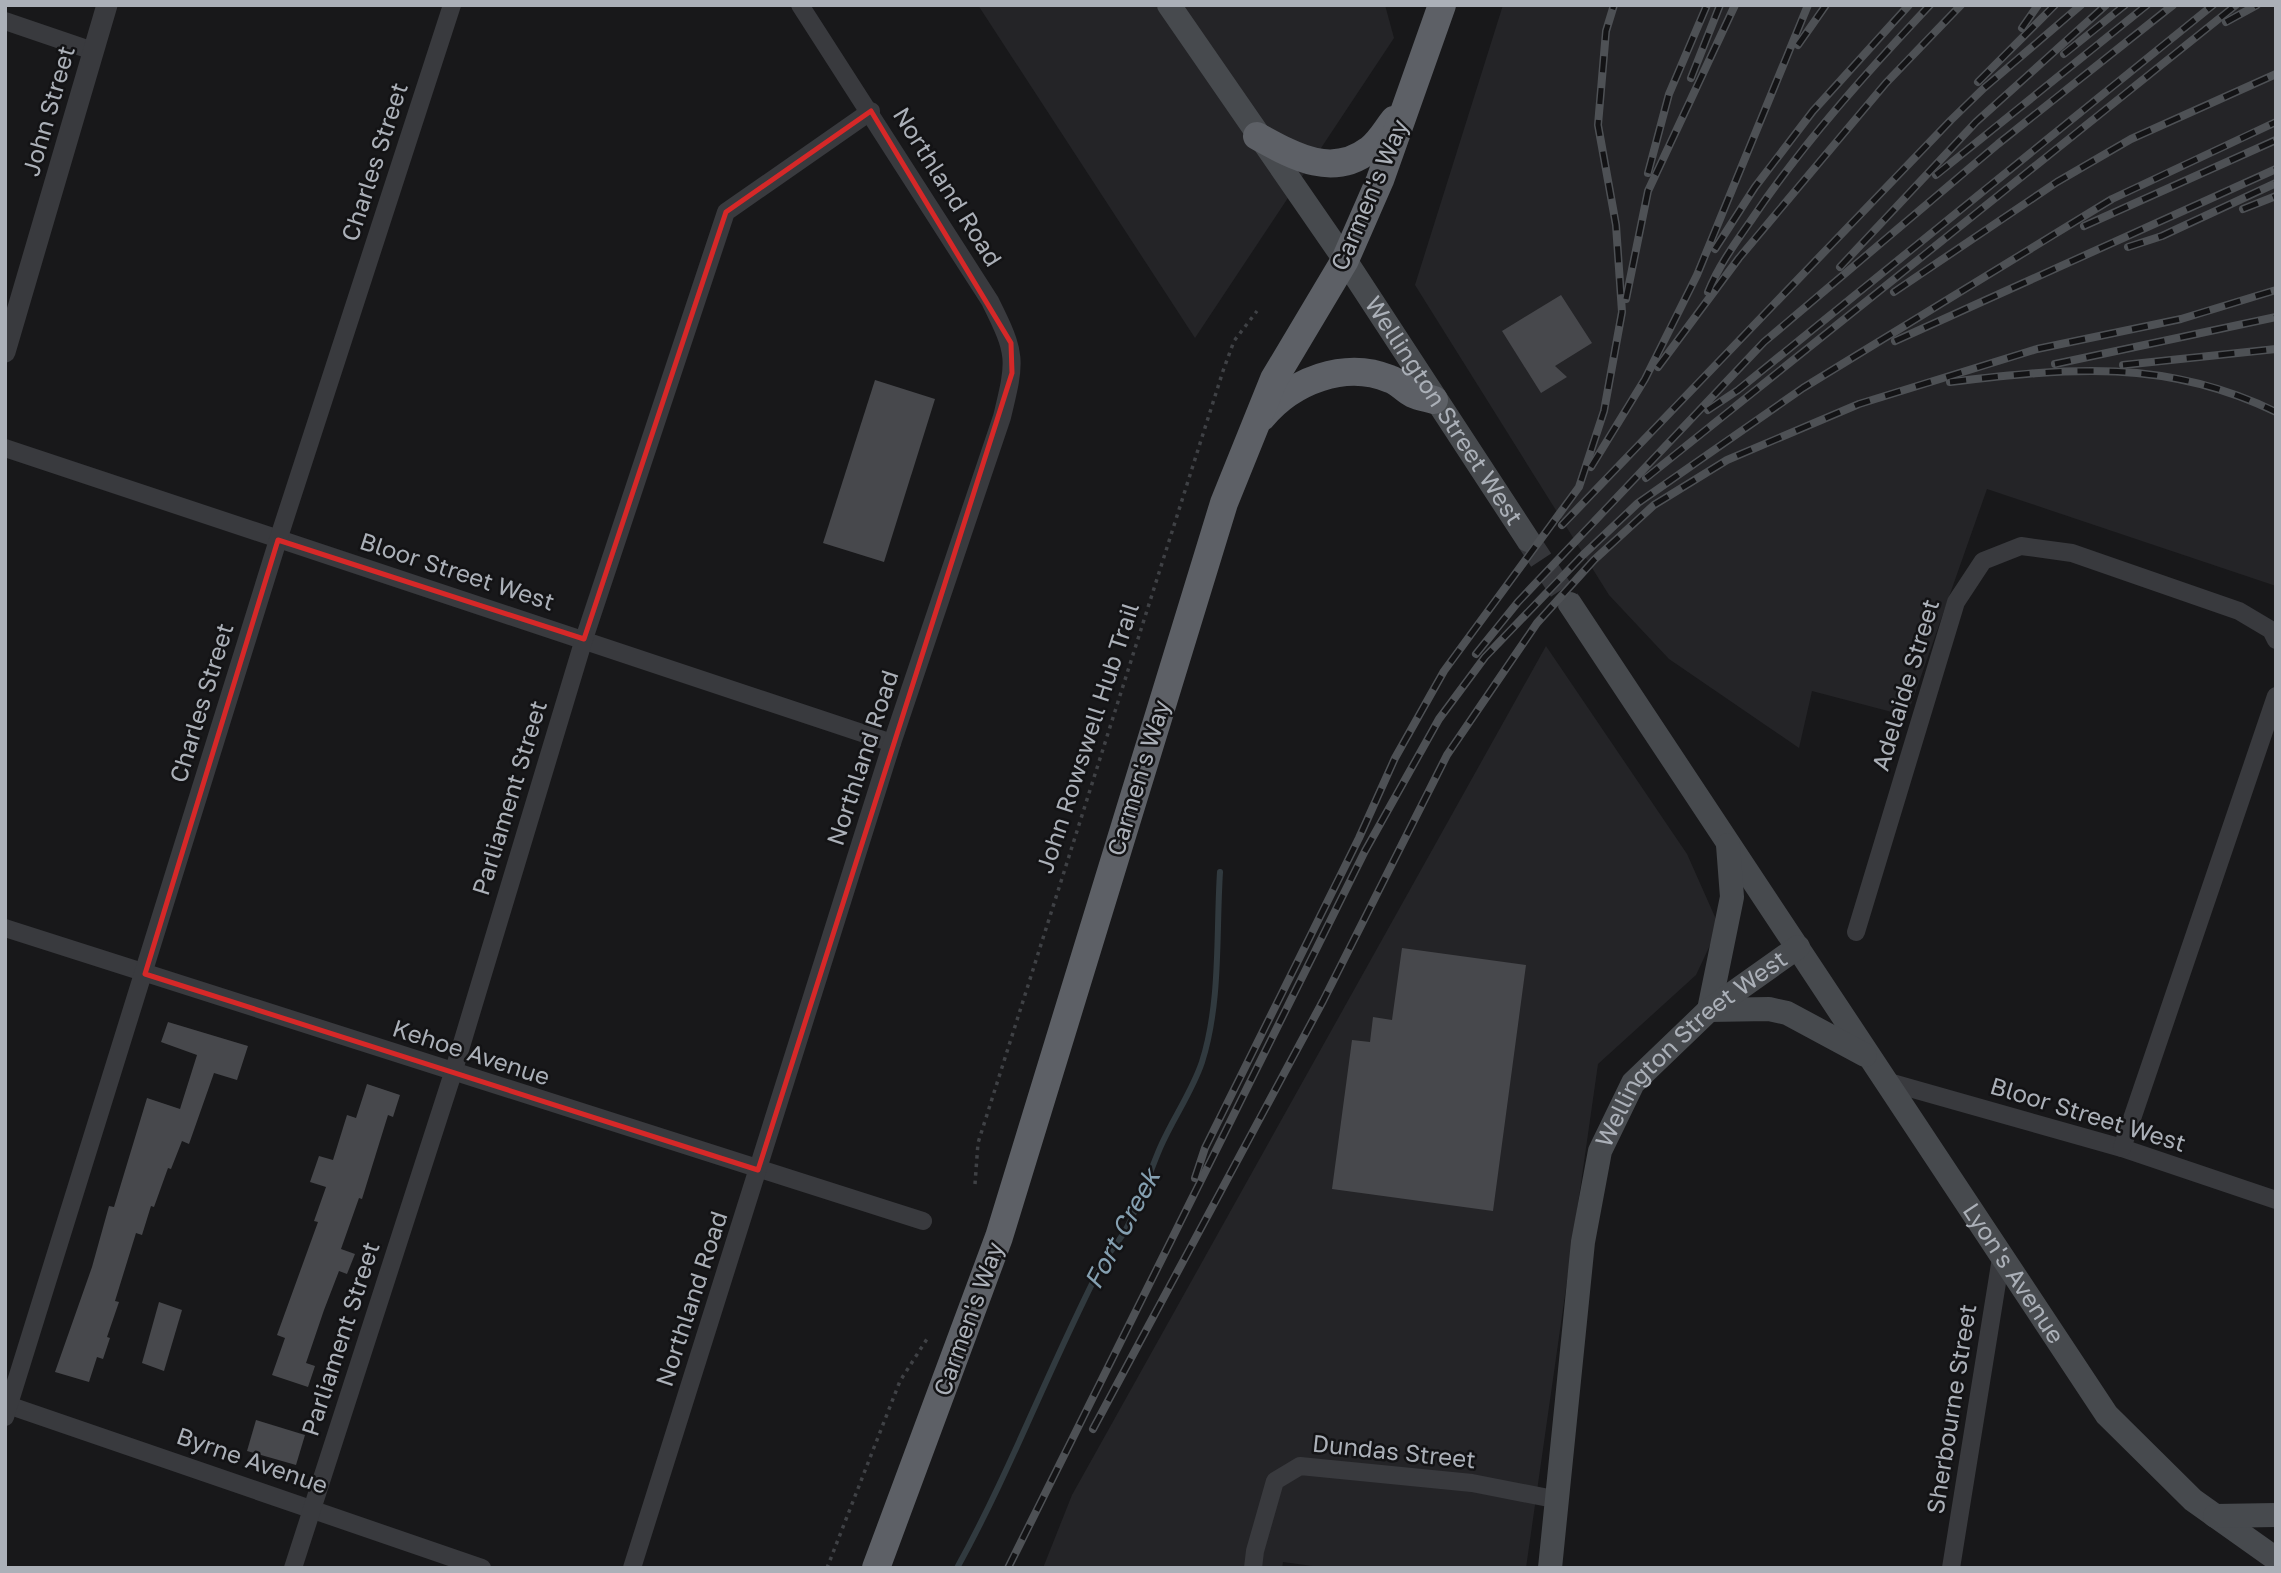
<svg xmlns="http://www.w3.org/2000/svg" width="2281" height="1573" font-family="'Golos Text',sans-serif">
	<rect width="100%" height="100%" fill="#18181a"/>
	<!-- built -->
	<g fill="#242427">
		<polygon points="978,5 1385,5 1394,38 1195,338"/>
		<polygon points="1503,5 2276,5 2276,586 1987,489 1907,716 1812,691 1799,748 1669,659 1609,595 1415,285"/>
		<polygon points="1546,646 1687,854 1719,926 1696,975 1598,1064 1526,1568 1327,1568 1283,1562 1282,1568 1043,1568 1072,1495"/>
	</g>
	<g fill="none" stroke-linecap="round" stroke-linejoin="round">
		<!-- stream -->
		<path stroke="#313a3f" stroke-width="6" d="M957,1568C1011,1470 1050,1365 1101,1266C1108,1253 1118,1243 1125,1231C1140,1204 1148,1176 1160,1148C1173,1118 1192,1092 1202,1062C1221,1002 1216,934 1220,872"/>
	</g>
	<!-- building -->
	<g fill="#47484c">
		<polygon points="1561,295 1592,343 1555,366 1567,377 1541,393 1502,331"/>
		<polygon points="875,380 935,399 884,562 823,543"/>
		<polygon points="1402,948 1526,965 1493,1211 1332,1189 1352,1040 1370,1042 1373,1017 1392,1020"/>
		<polygon points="168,1022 248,1046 237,1080 214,1073 189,1144 182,1141 171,1169 168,1168 154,1207 151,1206 142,1235 136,1233 115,1301 119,1302 107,1337 110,1338 103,1359 97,1357 89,1382 55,1372 92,1267 109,1206 114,1207 147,1098 180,1109 197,1055 161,1042"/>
		<polygon points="367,1084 400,1095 393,1117 388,1115 362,1199 359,1198 341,1249 355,1254 347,1274 339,1271 324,1310 306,1363 315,1366 308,1387 272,1375 285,1338 277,1335 318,1222 314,1221 326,1187 310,1182 319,1156 333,1160 347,1115 356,1118"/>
		<polygon points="159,1302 182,1310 164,1371 142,1363"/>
		<polygon points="256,1420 305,1435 296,1465 247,1451"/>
	</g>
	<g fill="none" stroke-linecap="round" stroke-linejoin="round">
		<!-- secondary-tunnel -->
		<polyline stroke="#35363a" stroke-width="24" stroke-dasharray="24 12" stroke-linecap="butt" points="1528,540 1570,604"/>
		<!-- path -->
		<g stroke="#3f4145" stroke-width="3.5" stroke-dasharray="3.5 5" stroke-linecap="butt">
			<polyline points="975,1184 978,1143 1223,371 1234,341 1257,311"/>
			<polyline points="827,1568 900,1381 927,1339"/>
		</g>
		<!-- minor -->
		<g stroke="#393a3e" stroke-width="18">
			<polyline points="5,21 93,51"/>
			<polyline points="5,448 892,743"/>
			<polyline points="5,928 923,1221"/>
			<polyline points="1856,932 1956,602 1983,561 2021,546 2072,553 2239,611 2271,630 2276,640"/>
			<polyline points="1885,1081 2122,1148 2276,1200"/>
			<polyline points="2122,1148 2276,696"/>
			<polyline points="5,1404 482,1568"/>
			<polyline points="5,1417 278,540 452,5"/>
			<polyline points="293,1568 453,1073 584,639 726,212 871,111"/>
			<path d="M632,1568L892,743L1002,417C1016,359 1017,355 990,301L800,5"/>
			<polyline points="1253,1568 1255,1551 1275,1481 1300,1466 1472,1483 1559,1500"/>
			<polyline points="1951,1568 2001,1258"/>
		</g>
		<!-- tertiary -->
		<polyline stroke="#393a3e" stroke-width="21" points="5,352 107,5"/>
		<!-- secondary -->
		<g stroke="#474a4e" stroke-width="24">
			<path id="s1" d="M1169,5L1345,260L1528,540"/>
			<path id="s2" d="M1570,604L2107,1415L2193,1500L2276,1559"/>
			<polyline points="1709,1010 1769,1009 1787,1013 1865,1055"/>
			<polyline points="1709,1010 1732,897 1728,845"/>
			<polyline points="2215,1516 2276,1515"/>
			<path id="s3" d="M1550,1568L1583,1242L1600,1151L1633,1083L1709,1010L1798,947"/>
		</g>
		<!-- trunk -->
		<g stroke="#5d6066" stroke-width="28">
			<path d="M1257,136C1292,155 1331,179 1369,150C1380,142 1386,130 1394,120"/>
			<path d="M1262,417C1292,381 1345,360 1390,379C1399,382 1405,390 1413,394C1419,397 1427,398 1434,400"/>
			<polyline points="876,1568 999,1237 1224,503 1274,379 1345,260 1380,180 1442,5"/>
		</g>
		<!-- rail casing -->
		<g stroke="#4e5155" stroke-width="8">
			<g id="rail">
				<polyline points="2226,22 2257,5"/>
				<polyline points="2022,28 2038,5"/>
				<polyline points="1798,45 1826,5"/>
				<polyline points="2064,54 2125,5"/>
				<polyline points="1691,78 1720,5"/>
				<polyline points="1978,82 2055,5"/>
				<polyline points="1648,173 1669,94 1707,5"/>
				<polyline points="1936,175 2147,5"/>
				<polyline points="2243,209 2276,196"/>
				<polyline points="2084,226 2276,140"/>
				<polyline points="2128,247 2162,236 2276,183"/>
				<polyline points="1715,249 1755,187 1813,111 1909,5"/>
				<polyline points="1840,267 1976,122 2106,5"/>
				<path d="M1708,292C1719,265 1736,242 1752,219C1804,142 1867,72 1930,5"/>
				<polyline points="1894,292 2057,182 2131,139 2276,74"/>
				<polyline points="1626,299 1648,191 1735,5"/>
				<polyline points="1895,341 2276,169"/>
				<polyline points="2055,364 2276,317"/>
				<polyline points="2123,365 2276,349"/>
				<polyline points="1658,367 1739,258 1886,83 1961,5"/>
				<path d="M1950,382C2068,368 2165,358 2276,412"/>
				<polyline points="1708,410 1738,390 2213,5"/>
				<polyline points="1591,467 1645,379 1697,275 1808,5"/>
				<polyline points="1646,478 2236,5"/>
				<polyline points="1562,525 1951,120 1984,88 2081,5"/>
				<polyline points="1476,654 1518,602 1764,342 1998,144 2173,5"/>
				<polyline points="1195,1178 1205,1148 1359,838 1395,758 1444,671 1579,487 1604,411 1622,312 1616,225 1598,125 1606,31 1614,5"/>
				<polyline points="1093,1429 1323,1001 1447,755 1537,623 1594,560 1654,505 1727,460 1859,404 2037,349 2181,319 2276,290"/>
				<polyline points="1008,1568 1365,851 1439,719 1485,657 1583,555 1638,503 1803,388 2112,199 2276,122"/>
			</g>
		</g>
		<!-- rail -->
		<use href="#rail" stroke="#131315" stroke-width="5" stroke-dasharray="16" stroke-linecap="butt"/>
	</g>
	<!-- marked area -->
	<path fill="none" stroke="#d62828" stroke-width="5" stroke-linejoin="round" d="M871,111L1011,343L1012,373L758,1170L145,974L278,540L584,639L726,212Z"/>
	<g text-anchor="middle" stroke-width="5" stroke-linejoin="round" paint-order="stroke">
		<!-- street labels -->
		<g font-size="24" fill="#abb0b8" stroke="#131315">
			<text transform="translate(49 111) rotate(-74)" y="8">John Street</text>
			<text transform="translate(375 162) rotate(-72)" y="8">Charles Street</text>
			<text transform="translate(947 187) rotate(58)" y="8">Northland Road</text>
			<text transform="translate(1370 195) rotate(-67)" y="8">Carmen's Way</text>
			<text dy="8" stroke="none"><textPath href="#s1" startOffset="490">Wellington Street West</textPath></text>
			<text transform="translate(457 572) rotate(18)" y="8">Bloor Street West</text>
			<text transform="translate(1906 685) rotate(-73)" y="8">Adelaide Street</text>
			<text transform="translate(202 703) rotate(-73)" y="8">Charles Street</text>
			<text transform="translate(1088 738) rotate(-72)" y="8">John Rowswell Hub Trail</text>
			<text transform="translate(863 758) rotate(-72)" y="8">Northland Road</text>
			<text transform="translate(1139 778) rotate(-73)" y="8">Carmen's Way</text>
			<text transform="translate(510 798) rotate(-73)" y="8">Parliament Street</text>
			<text transform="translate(471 1053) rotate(18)" y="8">Kehoe Avenue</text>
			<text dy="8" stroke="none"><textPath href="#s3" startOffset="560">Wellington Street West</textPath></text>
			<text transform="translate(2088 1115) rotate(17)" y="8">Bloor Street West</text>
			<text dy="8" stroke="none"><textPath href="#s2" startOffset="803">Lyon's Avenue</textPath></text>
			<text transform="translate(692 1299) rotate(-72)" y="8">Northland Road</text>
			<text transform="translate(969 1319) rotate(-70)" y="8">Carmen's Way</text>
			<text transform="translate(341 1339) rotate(-72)" y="8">Parliament Street</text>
			<text transform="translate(1952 1409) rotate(-81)" y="8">Sherbourne Street</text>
			<text transform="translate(1394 1452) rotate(6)" y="8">Dundas Street</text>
			<text transform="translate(252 1461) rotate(19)" y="8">Byrne Avenue</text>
		</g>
		<!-- water labels -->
		<g font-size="26" font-style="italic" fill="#85a0b1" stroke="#131315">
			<text transform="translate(1122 1229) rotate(-62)" y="9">Fort Creek</text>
		</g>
	</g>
	<!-- border -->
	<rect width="2281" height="1573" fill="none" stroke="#abb0b8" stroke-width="14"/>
</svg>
